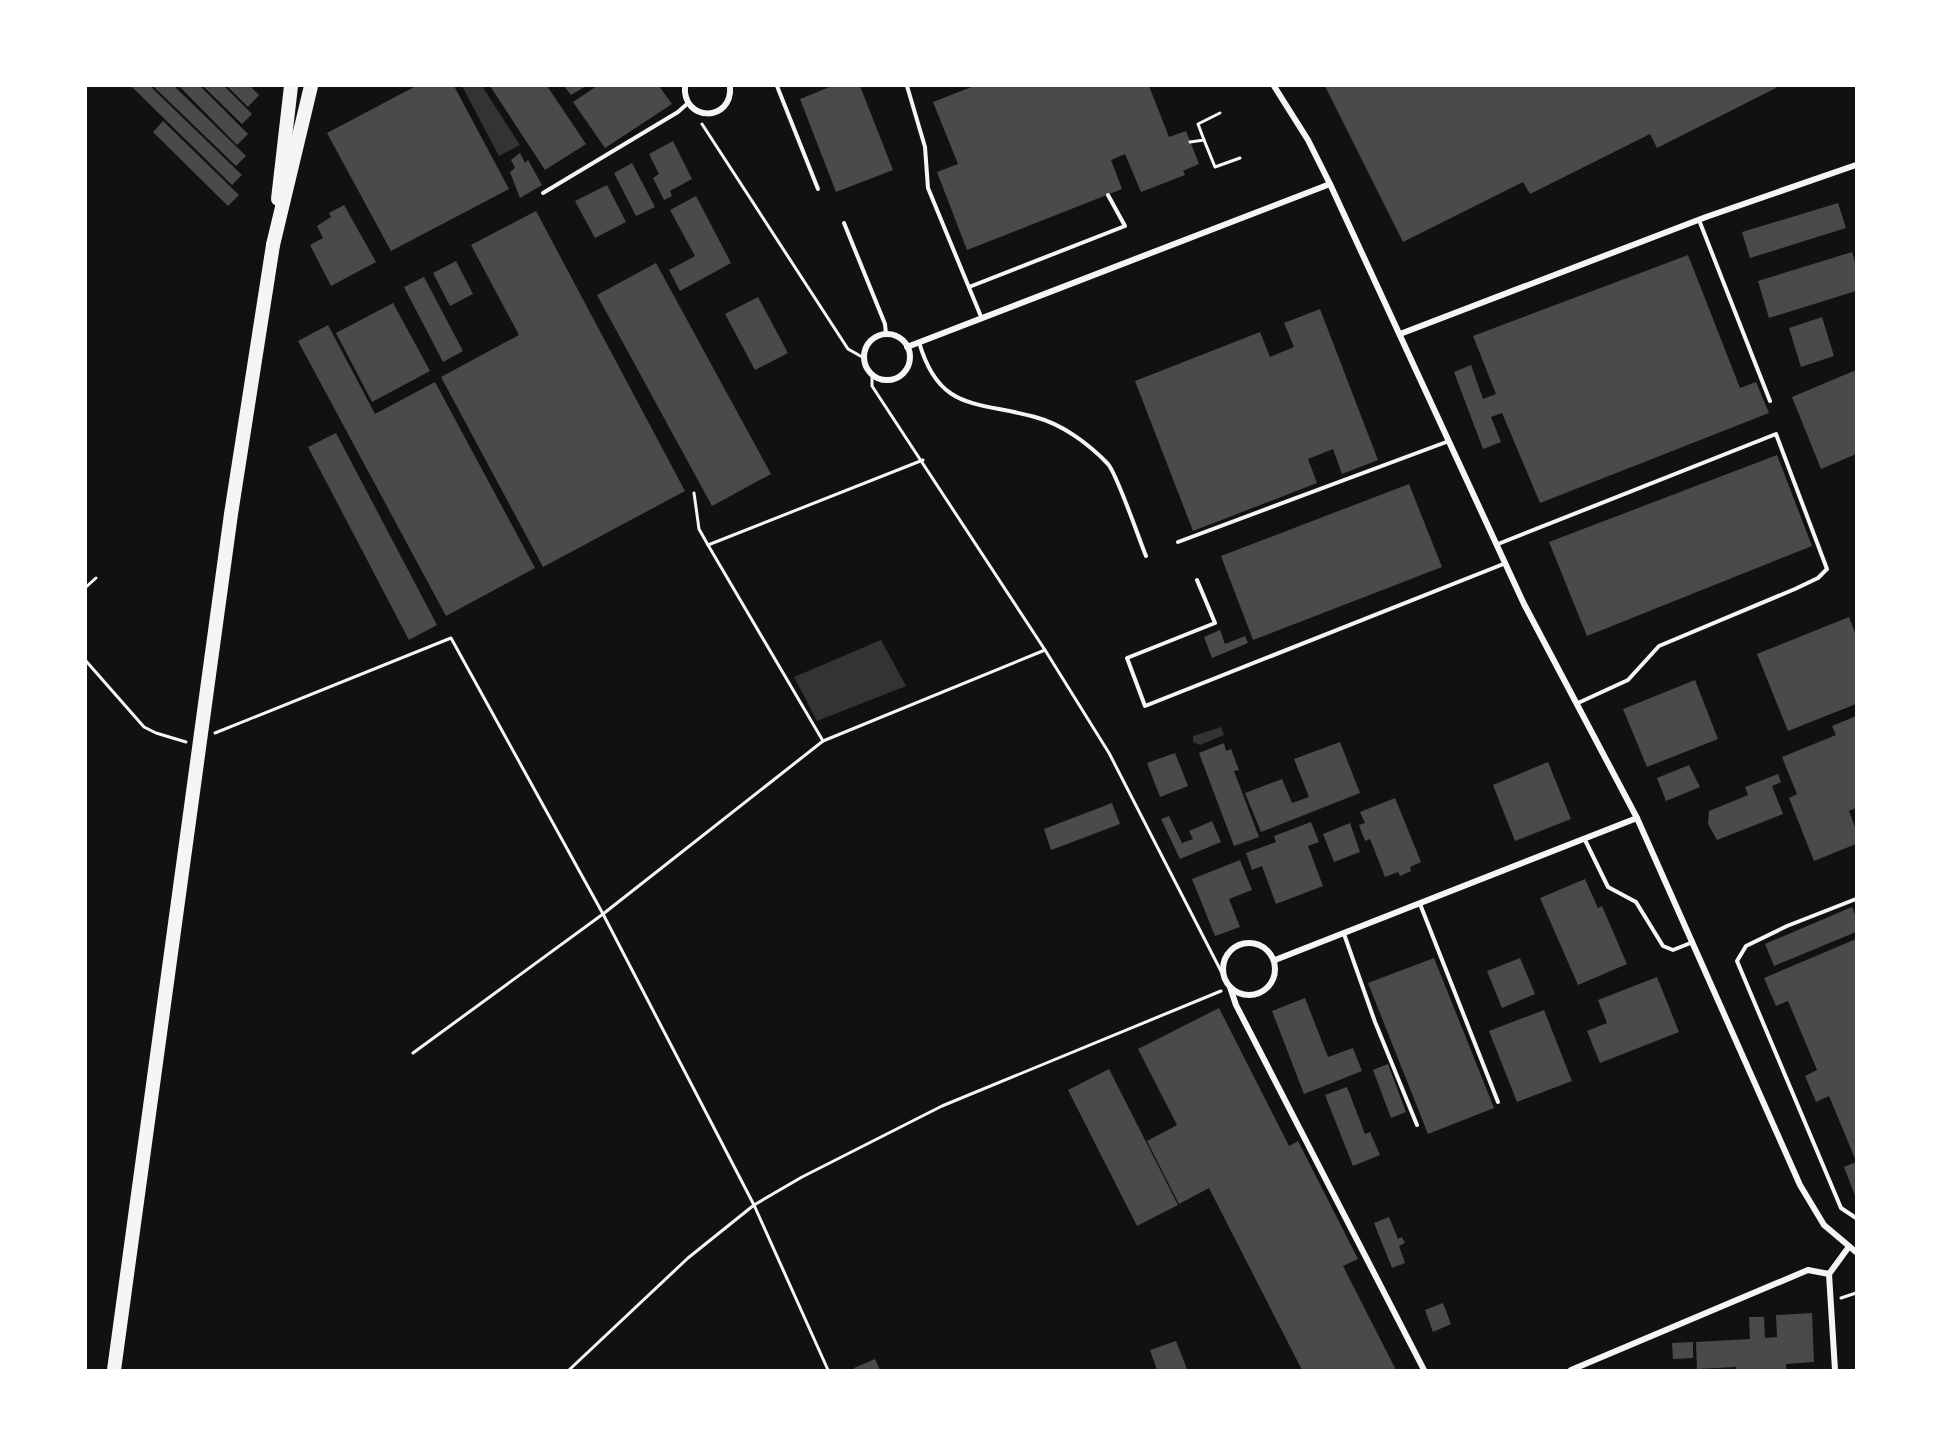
<svg xmlns="http://www.w3.org/2000/svg" width="1942" height="1456" font-family="'PT Sans',sans-serif">
	<rect width="100%" height="100%" fill="#111"/>
	<!-- water -->
	<g fill="#333">
		<polygon points="462,86 482,86 520,145 499,156"/>
		<polygon points="881,640 906,686 817,721 794,677"/>
		<polygon points="1221,727 1224,735 1200,745 1193,742 1193,736"/>
	</g>
	<!-- building -->
	<g fill="#4a4a4a">
		<polygon points="131,86 150,86 242,175 232,185"/>
		<polygon points="153,86 174,86 246,156 236,166"/>
		<polygon points="179,86 200,86 248,134 237,145"/>
		<polygon points="203,86 224,86 252,114 242,124"/>
		<polygon points="227,86 250,86 259,95 248,107"/>
		<polygon points="416,86 454,86 509,189 391,251 327,133"/>
		<polygon points="490,86 547,86 586,144 545,170"/>
		<polygon points="564,86 586,86 571,95"/>
		<polygon points="597,86 659,86 672,104 605,148 573,102"/>
		<polygon points="832,86 860,86 893,170 836,192 800,99"/>
		<polygon points="974,86 1149,86 1169,137 1186,131 1199,164 1183,171 1185,175 1141,192 1125,154 1111,160 1122,189 967,250 937,172 958,164 933,102"/>
		<polygon points="1325,86 1775,86 1776,88 1657,148 1650,134 1530,194 1523,182 1403,242"/>
		<polygon points="163,121 239,195 228,206 153,132"/>
		<polygon points="673,141 692,179 670,191 672,196 664,200 653,178 659,174 649,154"/>
		<polygon points="520,153 525,163 528,160 542,185 520,198 510,172 515,168 511,160"/>
		<polygon points="632,163 655,207 636,216 614,173"/>
		<polygon points="607,185 626,222 595,238 575,201"/>
		<polygon points="696,196 731,263 680,291 669,270 695,256 670,210"/>
		<polygon points="1838,203 1846,228 1750,258 1742,232"/>
		<polygon points="344,205 376,262 331,286 310,245 323,238 317,226 331,217 329,213"/>
		<polygon points="536,211 685,491 543,567 441,377 519,335 471,245"/>
		<polygon points="1852,252 1856,265 1856,291 1769,318 1758,281"/>
		<polygon points="1688,255 1740,388 1756,382 1769,413 1540,503 1502,413 1491,417 1501,442 1483,449 1454,372 1471,365 1483,399 1496,394 1473,336"/>
		<polygon points="456,261 473,294 450,306 433,273"/>
		<polygon points="656,263 771,474 712,506 597,295"/>
		<polygon points="424,277 463,351 443,362 404,287"/>
		<polygon points="758,297 788,353 755,370 725,314"/>
		<polygon points="393,303 430,371 372,402 336,333"/>
		<polygon points="1320,309 1378,460 1342,474 1333,449 1308,459 1317,483 1193,531 1135,381 1260,332 1270,357 1294,347 1284,323"/>
		<polygon points="1822,317 1834,356 1801,367 1789,328"/>
		<polygon points="328,325 375,414 435,382 535,568 446,616 298,341"/>
		<polygon points="1856,370 1856,454 1821,469 1792,397"/>
		<polygon points="336,433 437,625 409,640 308,447"/>
		<polygon points="1777,455 1812,546 1587,636 1549,542"/>
		<polygon points="1409,484 1442,567 1253,640 1221,556"/>
		<polygon points="1849,617 1856,635 1856,704 1788,731 1757,654"/>
		<polygon points="1220,630 1225,644 1245,636 1248,643 1212,658 1204,637"/>
		<polygon points="1695,680 1718,739 1647,767 1623,709"/>
		<polygon points="1856,716 1856,808 1849,811 1856,830 1856,844 1814,861 1789,798 1797,794 1782,757 1836,735 1832,726"/>
		<polygon points="1340,742 1360,793 1261,832 1245,793 1282,779 1292,803 1309,797 1294,759"/>
		<polygon points="1224,743 1226,751 1231,749 1239,770 1234,771 1259,837 1234,846 1199,753"/>
		<polygon points="1175,753 1188,786 1160,797 1147,763"/>
		<polygon points="1548,762 1571,819 1515,841 1493,785"/>
		<polygon points="1689,765 1700,787 1666,801 1657,778"/>
		<polygon points="1778,774 1781,782 1772,786 1783,814 1717,840 1708,824 1709,811 1748,795 1745,787"/>
		<polygon points="1395,798 1421,862 1410,867 1411,871 1400,876 1398,872 1385,877 1370,839 1365,841 1359,825 1365,823 1360,812"/>
		<polygon points="1112,803 1120,824 1051,850 1044,829"/>
		<polygon points="1169,816 1182,843 1193,839 1189,831 1212,821 1221,842 1180,859 1161,819"/>
		<polygon points="1311,822 1319,842 1308,846 1323,886 1276,904 1262,866 1252,870 1246,853 1276,842 1274,836"/>
		<polygon points="1350,823 1360,852 1334,862 1323,834"/>
		<polygon points="1240,860 1252,890 1229,899 1240,927 1215,936 1192,879"/>
		<polygon points="1585,879 1598,908 1602,906 1627,964 1578,985 1540,898"/>
		<polygon points="1852,907 1856,917 1856,932 1774,966 1765,944"/>
		<polygon points="1856,939 1856,1161 1829,1096 1816,1102 1805,1076 1817,1070 1788,1001 1776,1006 1764,978"/>
		<polygon points="1434,958 1494,1108 1428,1134 1368,983"/>
		<polygon points="1520,958 1535,994 1502,1008 1487,971"/>
		<polygon points="1657,977 1679,1032 1600,1063 1587,1031 1607,1023 1598,1000"/>
		<polygon points="1305,998 1328,1057 1353,1048 1362,1071 1304,1094 1272,1011"/>
		<polygon points="1219,1008 1289,1146 1298,1141 1358,1259 1343,1266 1396,1370 1302,1370 1209,1188 1179,1204 1147,1141 1177,1125 1138,1049"/>
		<polygon points="1544,1010 1572,1081 1517,1102 1489,1031"/>
		<polygon points="1388,1064 1406,1112 1391,1118 1373,1070"/>
		<polygon points="1109,1069 1178,1205 1137,1226 1068,1090"/>
		<polygon points="1347,1087 1365,1134 1370,1132 1380,1155 1353,1166 1325,1095"/>
		<polygon points="1856,1162 1856,1198 1844,1167"/>
		<polygon points="1389,1217 1398,1239 1402,1237 1405,1243 1399,1246 1405,1263 1392,1268 1374,1223"/>
		<polygon points="1443,1303 1451,1324 1433,1332 1425,1310"/>
		<polygon points="1812,1313 1814,1362 1786,1364 1786,1370 1736,1370 1736,1367 1697,1369 1696,1342 1750,1339 1749,1317 1764,1317 1765,1338 1777,1337 1776,1315"/>
		<polygon points="1176,1341 1187,1369 1157,1370 1150,1350"/>
		<polygon points="1693,1342 1693,1358 1673,1359 1672,1343"/>
		<polygon points="875,1359 880,1370 855,1370 854,1368"/>
	</g>
	<g fill="none" stroke-linecap="round" stroke-linejoin="round">
		<!-- path -->
		<g stroke="#f5f5f5" stroke-width="3">
			<polyline points="702,124 848,349 864,358"/>
			<polyline points="1204,140 1215,167 1240,158"/>
			<polyline points="1190,142 1204,140 1198,124 1220,113"/>
			<polyline points="872,374 872,386 1045,650 1109,753 1223,975"/>
			<polyline points="694,493 699,529 708,545 923,460"/>
			<polyline points="86,587 96,578"/>
			<polyline points="86,661 144,727 156,733 186,742"/>
			<polyline points="215,733 451,638 603,914 754,1205 828,1370"/>
			<polyline points="823,741 1045,650"/>
			<polyline points="413,1053 603,914 823,741 708,545"/>
			<polyline points="1841,1298 1856,1293"/>
			<polyline points="569,1370 688,1258 754,1205 802,1177 942,1106 1221,991"/>
		</g>
		<!-- service -->
		<g stroke="#f5f5f5" stroke-width="4">
			<polyline points="777,86 818,189"/>
			<polyline points="907,86 925,147 928,188 982,319"/>
			<polyline points="543,193 678,112 688,103"/>
			<polyline points="1699,220 1770,401"/>
			<polyline points="844,223 885,324 886,334"/>
			<polyline points="969,287 1125,226 1108,195"/>
			<path d="M919,342C939,412 977,401 1035,417C1062,424 1089,444 1108,464C1117,474 1139,539 1146,556"/>
			<polyline points="1178,542 1449,441"/>
			<polyline points="1498,544 1776,434 1827,569 1818,578 1795,589 1659,646 1628,680 1578,703"/>
			<polyline points="1197,580 1215,623 1127,658 1145,706 1506,563"/>
			<polyline points="1585,840 1608,887 1636,902 1663,946 1673,950 1693,942"/>
			<polyline points="1856,899 1787,926 1746,946 1737,961 1841,1208 1856,1218"/>
			<polyline points="1420,904 1498,1102"/>
			<polyline points="1344,934 1375,1022 1417,1125"/>
		</g>
		<!-- minor -->
		<g stroke="#f5f5f5" stroke-width="6">
			<path d="M685,86C682,122 733,123 730,86"/>
			<polyline points="1274,86 1308,140 1330,184 1524,604 1637,818 1800,1185 1824,1225 1856,1252"/>
			<polyline points="1400,334 1706,217 1856,165"/>
			<circle cx="887" cy="357" r="23"/>
			<polyline points="907,347 1330,184"/>
			<circle cx="1249" cy="969" r="26"/>
			<polyline points="1275,960 1637,818"/>
			<polyline points="1230,987 1236,1005 1424,1370"/>
			<polyline points="1571,1370 1808,1270 1829,1274"/>
			<polyline points="1835,1370 1829,1274 1848,1248"/>
		</g>
		<!-- primary -->
		<polyline stroke="#f5f5f5" stroke-width="14" points="114,1370 231,514 273,245"/>
		<!-- trunk -->
		<g stroke="#f5f5f5" stroke-width="14">
			<polyline points="278,199 291,86"/>
			<polyline points="273,245 311,86"/>
		</g>
	</g>
	<!-- border -->
	<rect width="1942" height="1456" fill="none" stroke="#ffffff" stroke-width="174"/>
</svg>
